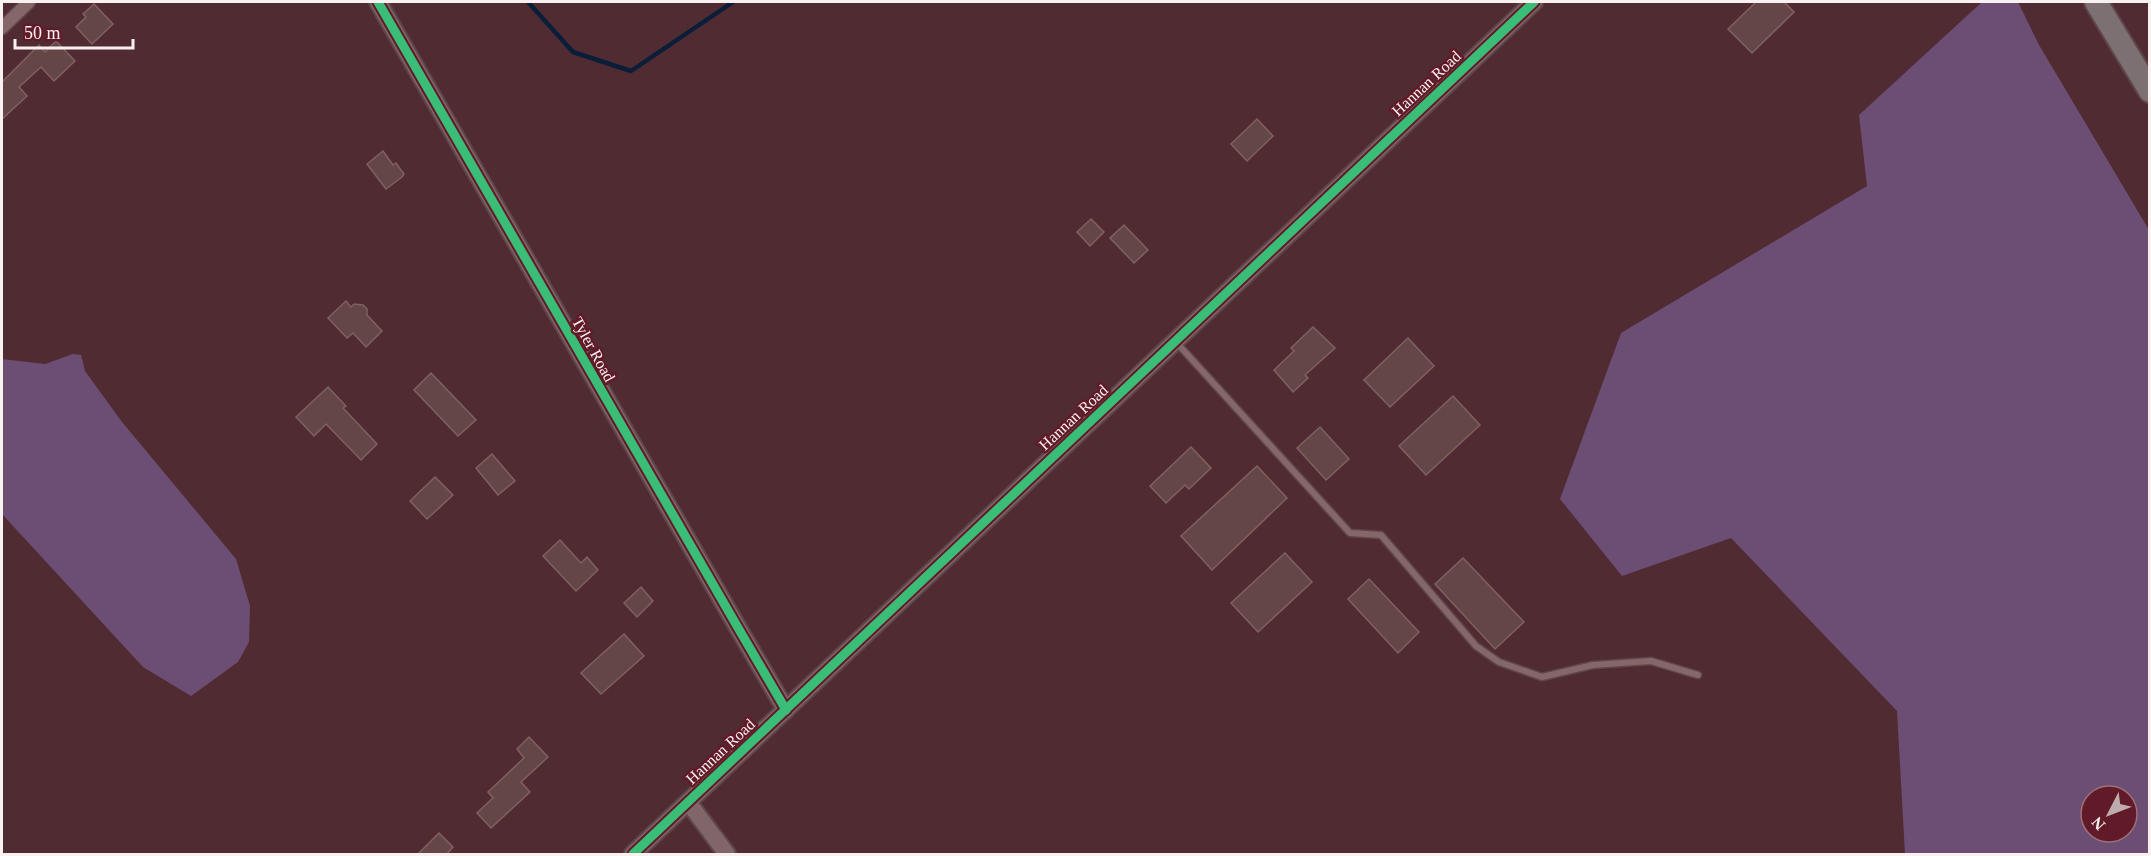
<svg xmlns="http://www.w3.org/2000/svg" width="2151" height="856" font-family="'Times New Roman',serif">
	<rect width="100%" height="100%" fill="#512b32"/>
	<!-- green -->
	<g fill="#6c4e75" fill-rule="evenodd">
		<path d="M1982,2H2018L2039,45L2149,230V854H1905L1897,711L1731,538L1622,576L1560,499L1621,333L1867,186L1859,115ZM2091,796H2127V832H2091Z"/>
		<polygon points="73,354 81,355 85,371 122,422 236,559 250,606 249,642 238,662 191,696 143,667 2,514 2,359 45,364"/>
	</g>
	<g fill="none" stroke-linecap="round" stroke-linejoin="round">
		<!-- stream -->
		<polyline stroke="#0a1e39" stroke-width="4.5" points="528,2 573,52 631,71 733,2"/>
	</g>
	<!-- building -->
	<g fill="#644647" stroke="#806060" stroke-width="1.5">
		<polygon points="1756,2 1784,2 1794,12 1752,53 1728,29"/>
		<polygon points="94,4 113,24 92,44 76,27 86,17 83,14"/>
		<polygon points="56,41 75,61 54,81 41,67 19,87 27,96 2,119 2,82 39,45 45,52"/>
		<polygon points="1257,119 1273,136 1247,161 1231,144"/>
		<polygon points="383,151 393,165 396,163 404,174 402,177 386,189 367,164"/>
		<polygon points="1091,219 1104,232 1090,246 1077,232"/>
		<polygon points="1124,225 1148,250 1134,263 1110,238"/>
		<polygon points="346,301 351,307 354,304 363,305 367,309 367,315 382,331 366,347 353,333 347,338 328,318"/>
		<polygon points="1313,327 1335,348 1305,375 1308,378 1293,392 1274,370 1294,351 1291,348"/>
		<polygon points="1408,338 1434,366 1390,407 1364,380"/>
		<polygon points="431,373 476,420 458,436 414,390"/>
		<polygon points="328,387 346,406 343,408 377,444 361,460 326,424 314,436 296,417"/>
		<polygon points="1453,396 1480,425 1426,475 1399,446"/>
		<polygon points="1320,427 1349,459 1326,480 1297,448"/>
		<polygon points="1191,447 1211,468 1189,489 1185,485 1166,503 1150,486"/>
		<polygon points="492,454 515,481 498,495 476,468"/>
		<polygon points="1257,466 1287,498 1212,570 1181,536"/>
		<polygon points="435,477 453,495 427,519 410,501"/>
		<polygon points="560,540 581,563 587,557 598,570 576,591 543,556"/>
		<polygon points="1285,553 1312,582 1258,632 1231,603"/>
		<polygon points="1463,558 1524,622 1495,649 1435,584"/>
		<polygon points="1369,579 1419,632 1398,653 1348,599"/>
		<polygon points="641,587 653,601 637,617 624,603"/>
		<polygon points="624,634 644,656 601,694 581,673"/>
		<polygon points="529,737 548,757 521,782 530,792 491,828 477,813 493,798 488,792 524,758 517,749"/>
		<polygon points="439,833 453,847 446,855 417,855"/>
	</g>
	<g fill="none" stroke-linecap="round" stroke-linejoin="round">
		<!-- lane casing -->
		<g stroke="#5e464a" stroke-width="9">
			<polyline id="lane" points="1176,342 1350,533 1381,535 1476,646 1499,662 1542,677 1593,665 1651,661 1698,675"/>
		</g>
		<!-- street casing -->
		<g stroke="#5e464a" stroke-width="15">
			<polyline id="street" points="2,28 29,2"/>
		</g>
		<!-- secondary casing -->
		<g stroke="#5e464a" stroke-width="20">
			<g id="secondary">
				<path d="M378,2C515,237 648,475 786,710"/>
				<polyline points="688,802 727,854"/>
				<polyline points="633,854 1534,2"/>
			</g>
		</g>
		<!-- highway casing -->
		<g stroke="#5e464a" stroke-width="26">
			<polyline id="highway" points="2096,2 2150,91"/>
		</g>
		<!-- lane -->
		<use href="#lane" stroke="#856669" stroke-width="6"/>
		<!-- street -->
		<use href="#street" stroke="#856669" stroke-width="12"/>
		<!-- secondary -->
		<use href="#secondary" stroke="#806669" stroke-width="16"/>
		<!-- highway -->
		<use href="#highway" stroke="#7c7073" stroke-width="22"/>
		<!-- cycleway casing -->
		<g stroke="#611b28" stroke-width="13">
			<g id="cycleway">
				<path d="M378,2C515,237 648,475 786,710"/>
				<polyline points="633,854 1534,2"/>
			</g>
		</g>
		<!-- cycleway -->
		<use href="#cycleway" stroke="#3abd76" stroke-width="9"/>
	</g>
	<g text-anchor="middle" stroke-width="5" stroke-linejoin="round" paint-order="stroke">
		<!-- street labels -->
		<g font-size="16" fill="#f9f0f0" stroke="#611b28">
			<text transform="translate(1426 83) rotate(-43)" y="6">Hannan Road</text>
			<text transform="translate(594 349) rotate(61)" y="6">Tyler Road</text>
			<text transform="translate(1073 417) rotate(-43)" y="6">Hannan Road</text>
			<text transform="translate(720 751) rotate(-43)" y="6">Hannan Road</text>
		</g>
	</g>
	<!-- border -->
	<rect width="2151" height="856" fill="none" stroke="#f9f0f0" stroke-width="6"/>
	<!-- north arrow -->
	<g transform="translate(2109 814) rotate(228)"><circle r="28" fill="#611b28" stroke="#9e7078" stroke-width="1.5"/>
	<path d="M0-4.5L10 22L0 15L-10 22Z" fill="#beabae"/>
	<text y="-9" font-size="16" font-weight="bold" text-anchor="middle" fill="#f9f0f0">N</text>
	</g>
	<!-- scale -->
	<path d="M15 39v9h118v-9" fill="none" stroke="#f9f0f0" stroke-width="3"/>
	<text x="24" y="39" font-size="18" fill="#f9f0f0" stroke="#611b28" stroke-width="4.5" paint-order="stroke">50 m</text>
</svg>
